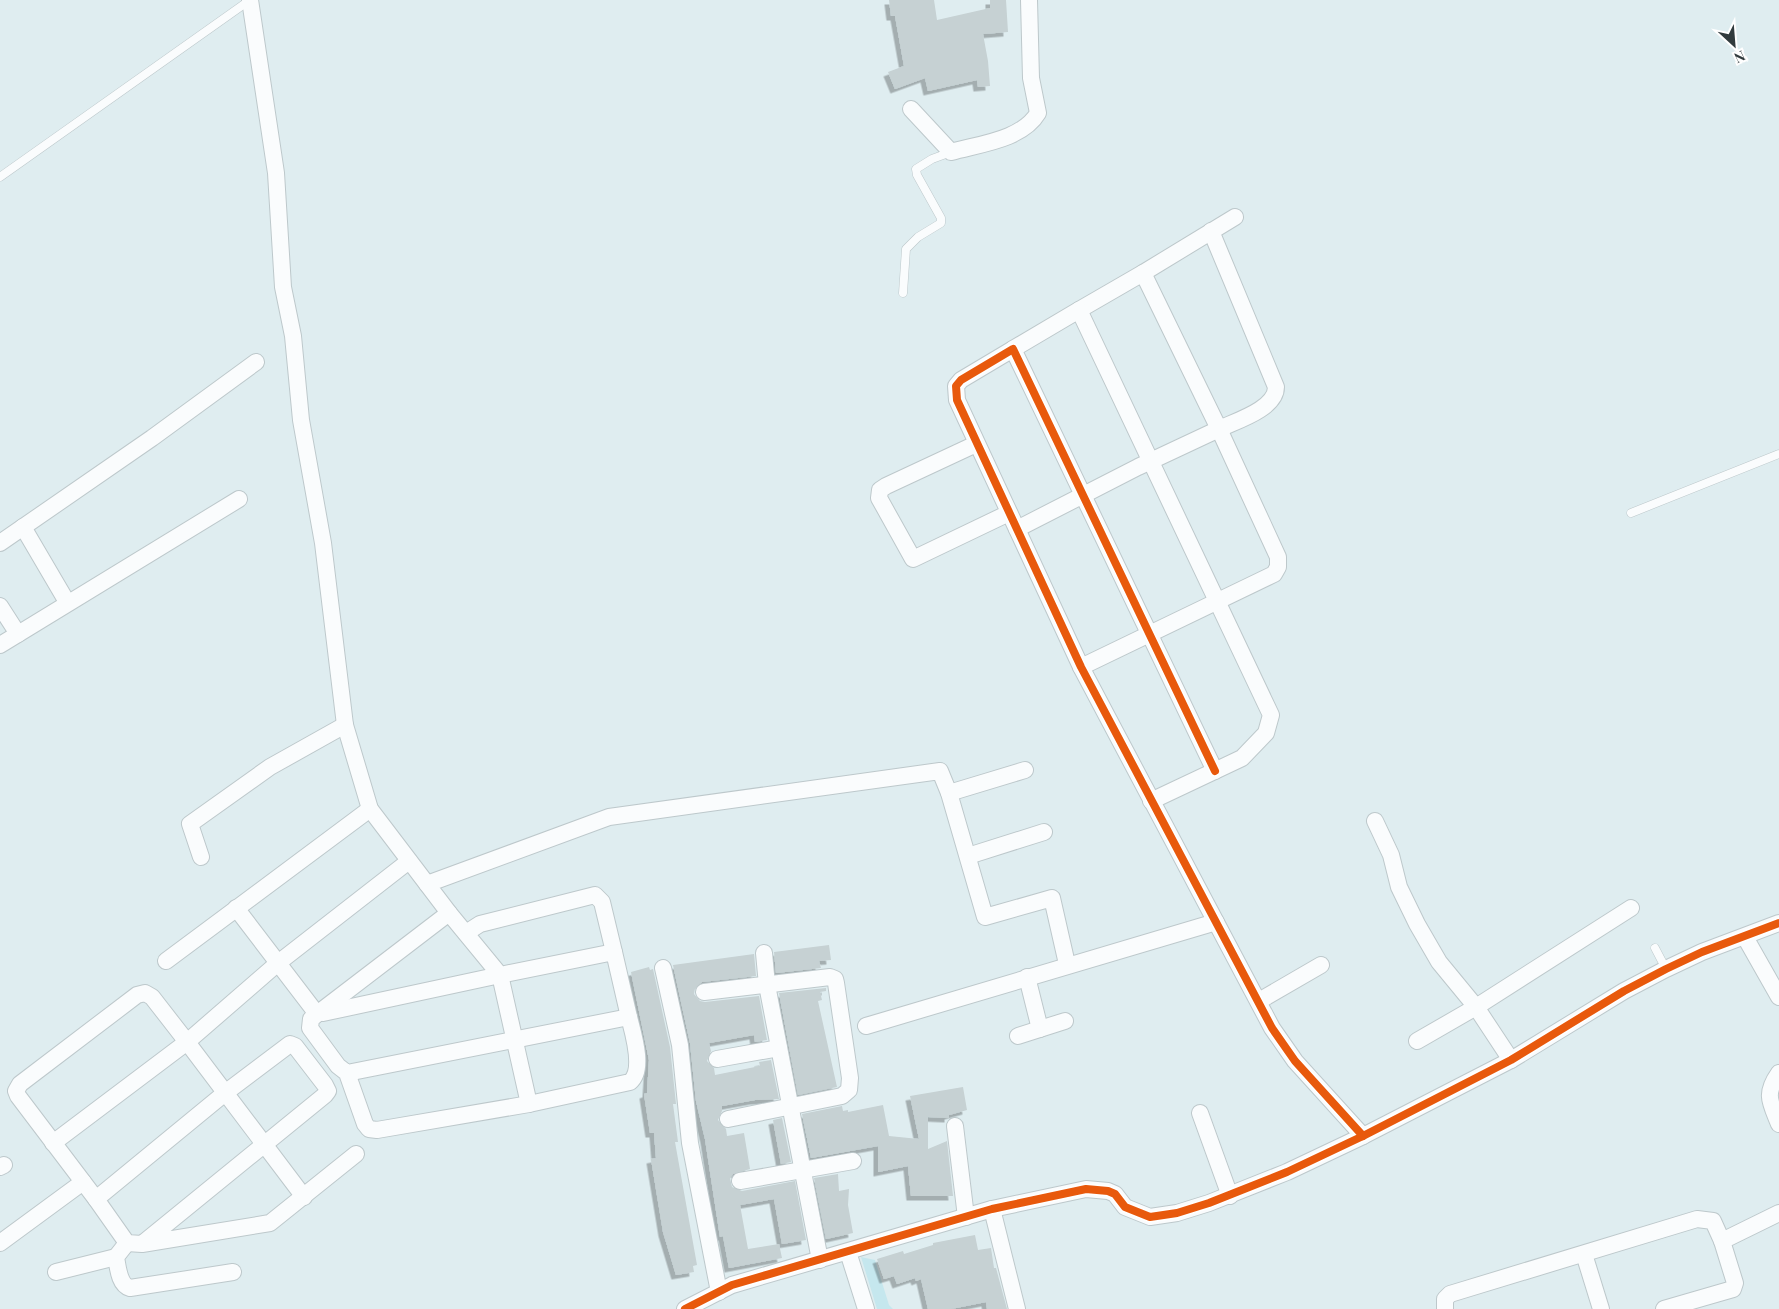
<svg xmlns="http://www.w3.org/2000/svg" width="1779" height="1309" font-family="'Playfair Display',serif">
	<defs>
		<filter id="shadow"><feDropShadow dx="-4.5" dy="4.5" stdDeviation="0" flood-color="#0004"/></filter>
	</defs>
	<rect width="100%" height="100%" fill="#dfedf0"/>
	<!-- green -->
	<polygon fill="#c5e7ee" points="861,1257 875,1260 889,1305 893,1309 877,1309"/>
	<!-- building -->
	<g fill="#c6d1d3" filter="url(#shadow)">
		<polygon points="889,0 934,0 937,20 990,8 990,0 1006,0 1008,32 983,34 988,61 990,86 978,87 977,80 928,91 925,78 895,89 888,72 904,66 895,16 891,16"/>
		<polygon points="829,945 831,960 819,961 821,968 776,973 774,952"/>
		<polygon points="754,954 756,976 702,982 695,988 694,994 700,1001 705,1002 759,996 767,1040 755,1042 754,1035 709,1043 711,1051 707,1061 714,1068 715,1075 760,1066 759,1062 771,1060 779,1099 755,1100 722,1106 722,1111 718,1120 726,1129 727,1136 744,1133 750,1169 733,1174 730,1178 732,1187 742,1191 795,1181 806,1240 782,1244 774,1199 740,1205 748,1249 779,1244 782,1258 729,1268 723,1236 720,1237 705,1139 696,1101 690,1043 673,965"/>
		<polygon points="649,967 650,970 653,969 670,1047 676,1104 673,1104 678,1142 675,1142 697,1265 693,1266 694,1272 676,1275 663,1232 651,1159 656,1158 654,1133 650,1133 644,1094 647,1093 649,1060 631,972"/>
		<polygon points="826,988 826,991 820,992 822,1000 818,1001 837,1087 798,1095 779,993"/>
		<polygon points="963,1087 967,1110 949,1115 949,1118 928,1117 928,1149 947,1141 953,1196 911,1196 908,1166 878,1172 878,1146 811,1158 802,1114 842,1106 843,1111 848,1110 848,1112 883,1105 889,1136 919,1139 910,1096"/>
		<polygon points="782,1118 791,1162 781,1164 773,1120"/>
		<polygon points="838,1174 839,1191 849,1189 848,1205 853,1233 826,1239 814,1178"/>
		<polygon points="975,1235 978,1250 991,1248 994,1268 996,1268 1007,1309 987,1309 986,1302 951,1309 928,1309 921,1279 916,1281 915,1278 897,1284 894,1276 884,1279 877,1259 903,1251 904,1254 933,1245 933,1243"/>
	</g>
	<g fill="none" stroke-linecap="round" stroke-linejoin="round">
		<!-- lane casing -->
		<g stroke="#bdc8cb" stroke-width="9">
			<g id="lane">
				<polyline points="0,177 250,0"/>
				<polyline points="903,293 906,249 918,237 941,223 941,218 917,175 916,169 932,159 951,152"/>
				<polyline points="1631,513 1779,454"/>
				<polyline points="1655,948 1666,969"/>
			</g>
		</g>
		<!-- street casing -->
		<g stroke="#bdc8cb" stroke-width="18">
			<g id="street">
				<polyline points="250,0 276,173 283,287 293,336 301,420 323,543 345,725 370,809 427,884"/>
				<path d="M911,109L951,152C979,144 1022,140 1038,113L1031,78L1029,0"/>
				<polyline points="1143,273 1235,217"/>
				<path d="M1079,310L1143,273L1219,429C1236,421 1276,409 1276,387L1211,231"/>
				<polyline points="1013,349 1079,310 1271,715 1266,733 1242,758 1151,801"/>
				<polyline points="976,444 886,486 880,490 879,498 913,559 1009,513"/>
				<polyline points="23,527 67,602"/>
				<polyline points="1017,529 1138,467 1219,429 1278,557 1278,567 1274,574 1081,667"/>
				<polyline points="0,543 152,438 256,362"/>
				<polyline points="0,606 18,634"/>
				<polyline points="0,645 239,499"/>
				<polyline points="1215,771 1013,349 961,380 956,386 957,400 1081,667 1272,1028 1295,1061 1363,1136"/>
				<polyline points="949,793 1025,770"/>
				<polyline points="1375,821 1391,855 1399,887 1417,924 1439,962 1476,1007 1511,1060"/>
				<polyline points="968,856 1044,832"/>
				<polyline points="201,857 190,824 270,767 345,725"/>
				<path d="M236,908L317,1014L311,1019L310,1028L338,1066L347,1073L365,1124L369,1129L377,1130L529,1104L630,1082C645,1070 633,1033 629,1017L347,1073"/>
				<polyline points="449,913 427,884 609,817 940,771 949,793 985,917 1052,898 1067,964"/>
				<polyline points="466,933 480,924 595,895 602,902 614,952"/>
				<polyline points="1745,937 1779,997"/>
				<polyline points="764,953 767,985 820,1260"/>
				<polyline points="166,961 370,809"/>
				<polyline points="663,968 680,1045 690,1143 719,1292"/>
				<polyline points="1027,977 1040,1029"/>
				<polyline points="704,992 830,977 835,979 836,983 850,1078 849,1090 842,1096 728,1119"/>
				<polyline points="1259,1001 1321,965"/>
				<polyline points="323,1013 500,975 529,1104"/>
				<polyline points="317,1014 449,913 500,975 614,952 629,1017"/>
				<polyline points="866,1026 1216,922"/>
				<polyline points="1018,1036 1065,1021"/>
				<polyline points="1417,1041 1476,1007 1631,908"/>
				<polyline points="717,1059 779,1048"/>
				<path d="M1779,1073C1764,1094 1770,1102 1779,1124"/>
				<polyline points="1200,1113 1230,1196"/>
				<polyline points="955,1126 966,1217"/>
				<polyline points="53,1143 187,1042 304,1197"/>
				<polyline points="0,1167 4,1165"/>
				<polyline points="740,1181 853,1161"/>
				<polyline points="96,1199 18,1096 16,1091 20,1084 137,995 145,993 152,997 187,1042 278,963 409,861"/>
				<polyline points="992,1209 1017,1309"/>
				<polyline points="0,1243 83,1182"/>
				<path d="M127,1243L116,1257C118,1268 119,1285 130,1288L233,1272"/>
				<polyline points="142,1244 325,1095 328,1091 325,1085 295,1046 290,1044 225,1093 96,1199 127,1243 142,1244 270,1223 356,1154"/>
				<polyline points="848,1252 866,1309"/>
				<polyline points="1584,1254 1601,1309"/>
				<polyline points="56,1272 116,1257"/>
				<polyline points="685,1309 732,1285 992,1209 1086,1189 1108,1191 1115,1194 1125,1207 1150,1217 1177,1213 1209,1203 1287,1172 1363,1136 1511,1060 1624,991 1666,969 1702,952 1779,923"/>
				<polyline points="1445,1309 1445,1299 1450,1294 1697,1219 1713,1221 1722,1241"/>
				<polyline points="1664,1309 1733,1289 1735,1283 1722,1241 1779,1213"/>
			</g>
		</g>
		<!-- lane -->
		<use href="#lane" stroke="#fafcfd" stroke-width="8"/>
		<!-- street -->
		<use href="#street" stroke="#fafcfd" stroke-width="16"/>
		<!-- cycleway casing -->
		<g stroke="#fff" stroke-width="11">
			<g id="cycleway">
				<polyline points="1215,771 1013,349 961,380 956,386 957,400 1081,667 1272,1028 1295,1061 1363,1136"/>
				<polyline points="685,1309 732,1285 992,1209 1086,1189 1108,1191 1115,1194 1125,1207 1150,1217 1177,1213 1209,1203 1287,1172 1363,1136 1511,1060 1624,991 1666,969 1702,952 1779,923"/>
			</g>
		</g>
		<!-- cycleway -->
		<use href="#cycleway" stroke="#e8590c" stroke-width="8"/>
	</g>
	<!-- north arrow -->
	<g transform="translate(1734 45) rotate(154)" stroke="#ffffff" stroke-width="4" paint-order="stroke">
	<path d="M0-4L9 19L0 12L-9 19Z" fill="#313b3d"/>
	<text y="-8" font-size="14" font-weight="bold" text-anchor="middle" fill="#313b3d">N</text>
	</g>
</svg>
